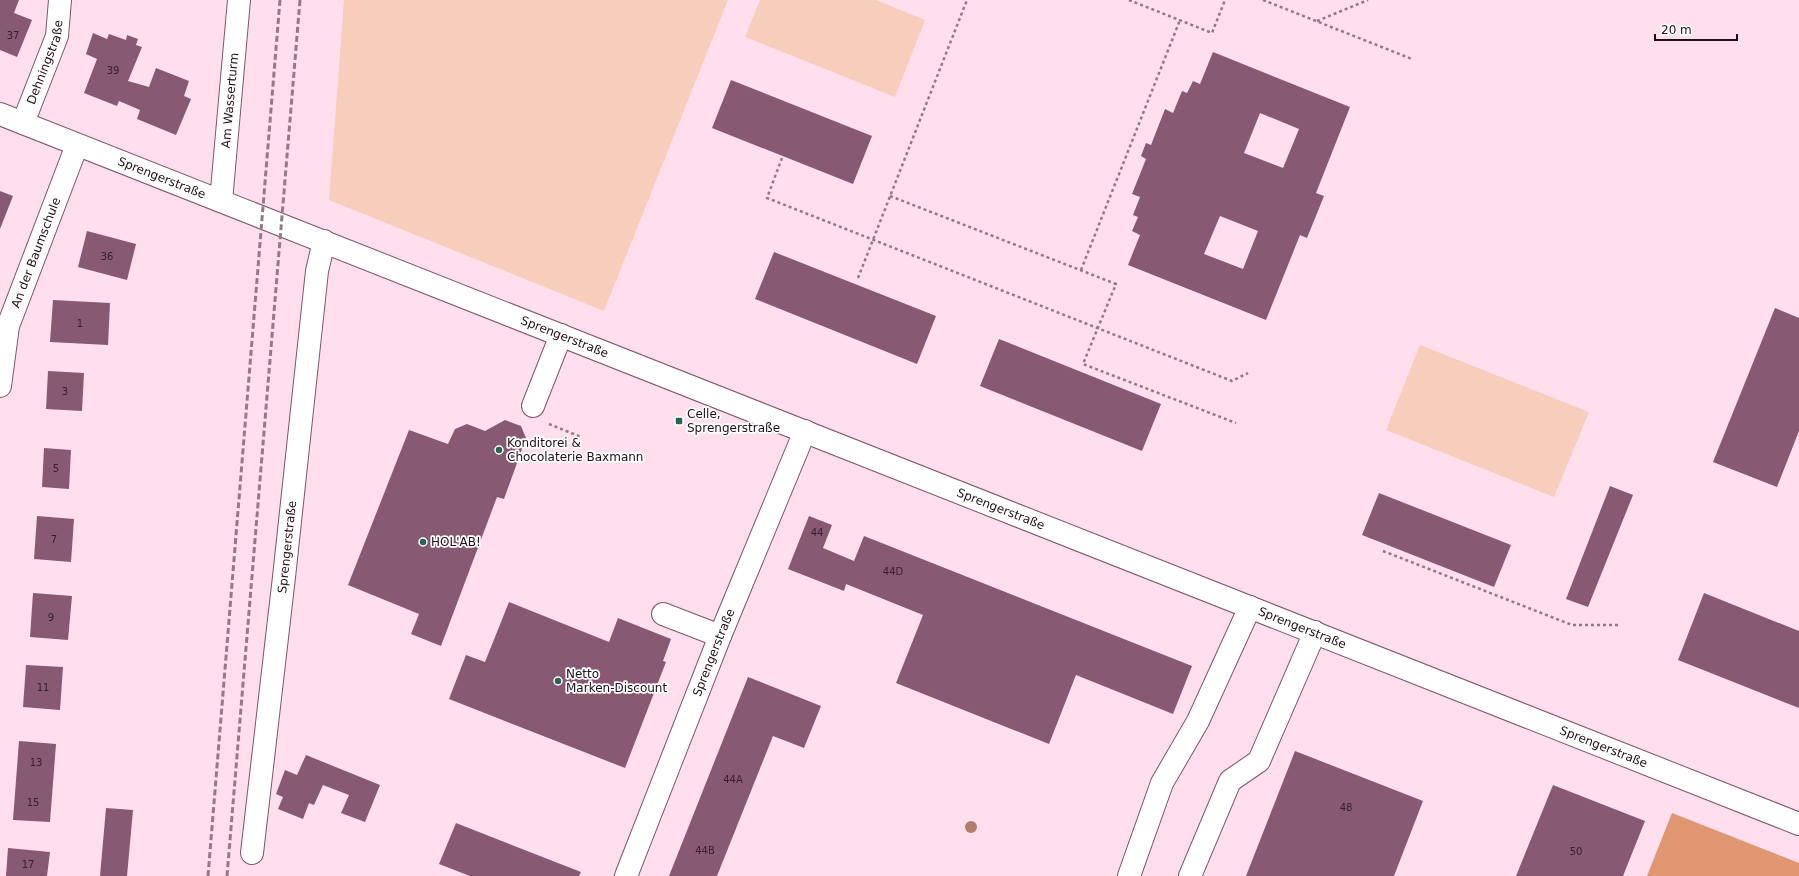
<svg xmlns="http://www.w3.org/2000/svg" width="1799" height="876" font-family="'DejaVu Sans',sans-serif">
	<rect width="100%" height="100%" fill="#ffdeee"/>
	<!-- green -->
	<g fill="#f6cebb">
		<polygon points="344,0 728,0 604,311 329,200"/>
		<polygon points="760,0 876,0 925,20 895,97 745,37"/>
		<polygon points="1420,345 1589,412 1554,497 1386,430"/>
	</g>
	<!-- forest -->
	<polygon fill="#e19672" points="1672,813 1799,863 1799,876 1647,876"/>
	<!-- building -->
	<g fill="#875972" fill-rule="evenodd">
		<polygon points="0,0 19,0 14,13 32,20 17,57 0,50"/>
		<polygon points="93,33 107,39 109,34 126,40 127,35 138,39 136,45 142,47 128,81 149,87 156,68 189,81 184,96 191,99 176,135 137,119 140,110 119,101 117,106 84,93 97,59 86,54"/>
		<path d="M1213,52L1350,107L1316,193L1324,196L1307,238L1300,235L1266,320L1128,265L1140,235L1132,231L1138,217L1133,215L1140,197L1132,194L1146,159L1141,156L1146,143L1151,145L1165,109L1173,113L1182,91L1187,93L1193,81L1200,84ZM1260,113L1299,129L1283,168L1244,153ZM1220,216L1258,231L1243,269L1204,254Z"/>
		<polygon points="731,80 872,136 853,184 712,128"/>
		<polygon points="0,191 13,196 0,229"/>
		<polygon points="87,231 136,244 127,280 78,267"/>
		<polygon points="774,252 936,316 917,364 755,299"/>
		<polygon points="53,300 110,303 108,345 50,342"/>
		<polygon points="1775,308 1799,318 1799,431 1777,487 1713,462"/>
		<polygon points="999,339 1161,404 1142,451 980,386"/>
		<polygon points="48,371 84,373 82,411 46,409"/>
		<polygon points="505,420 521,426 526,438 504,499 497,497 441,646 411,634 419,614 348,585 409,430 448,444 455,429 467,424 485,431"/>
		<polygon points="44,448 71,450 69,489 42,487"/>
		<polygon points="1610,486 1633,495 1588,607 1566,599"/>
		<polygon points="1379,493 1511,545 1494,587 1362,535"/>
		<polygon points="37,516 74,519 71,562 34,559"/>
		<polygon points="809,516 832,525 823,548 854,561 864,536 1192,666 1173,714 1076,675 1049,744 896,683 923,615 846,584 844,591 788,569"/>
		<polygon points="33,593 72,596 68,640 30,637"/>
		<polygon points="1704,593 1799,631 1799,708 1678,660"/>
		<polygon points="509,602 609,642 618,618 671,639 663,661 666,662 625,768 449,699 466,655 485,662"/>
		<polygon points="26,665 63,667 60,710 23,707"/>
		<polygon points="748,677 821,706 804,748 773,736 717,876 669,876"/>
		<polygon points="19,741 56,744 50,822 13,820"/>
		<polygon points="1295,751 1423,801 1394,876 1246,876"/>
		<polygon points="306,755 380,785 365,822 341,813 349,795 323,785 314,805 309,803 303,819 278,809 283,797 276,794 285,770 297,775"/>
		<polygon points="1553,785 1645,821 1623,876 1516,876"/>
		<polygon points="106,808 133,810 127,876 100,876"/>
		<polygon points="456,823 581,872 579,876 470,876 439,864"/>
		<polygon points="8,848 50,852 47,876 6,876"/>
	</g>
	<g fill="none" stroke-linecap="round" stroke-linejoin="round">
		<!-- minor casing -->
		<g stroke="#81536c" stroke-width="24">
			<g id="minor">
				<path id="s1" d="M0,114L1799,824"/>
				<path id="s2" d="M23,123L57,36L60,0"/>
				<path id="s3" d="M221,201L239,0"/>
				<path id="s4" d="M0,386L8,326L77,145"/>
				<polyline points="533,406 561,335"/>
				<polyline points="663,614 720,636"/>
				<path id="s5" d="M252,853L284,577L317,271L324,241"/>
				<path id="s6" d="M626,876L720,636L805,431"/>
				<polyline points="1129,876 1162,783 1198,721 1250,607"/>
				<polyline points="1190,876 1230,781 1259,761 1315,632"/>
			</g>
		</g>
		<!-- path -->
		<g stroke="#937986" stroke-width="2.5" stroke-dasharray="3 3" stroke-linecap="butt">
			<polyline points="1129,0 1212,33 1225,0"/>
			<polyline points="1263,0 1412,59"/>
			<polyline points="1317,21 1368,0"/>
			<polyline points="782,158 767,198 1232,381 1248,373"/>
			<polyline points="890,196 1116,284 1083,364 1236,423"/>
			<polyline points="1081,270 1180,20"/>
			<polyline points="858,278 967,0"/>
			<polyline points="549,424 581,437"/>
			<polyline points="1383,551 1572,625 1618,625"/>
		</g>
		<!-- minor -->
		<use href="#minor" stroke="#fff" stroke-width="22"/>
		<!-- rail -->
		<g stroke="#947a87" stroke-width="3" stroke-dasharray="6 3" stroke-linecap="butt">
			<polyline points="208,876 280,0"/>
			<polyline points="227,876 300,0"/>
		</g>
	</g>
	<!-- trees -->
	<circle fill="#b17e6e" cx="971" cy="827" r="6"/>
	<!-- markers -->
	<g fill="#2a654f" stroke="#fff" stroke-width="1.5">
		<rect x="675" y="417" width="8" height="8" rx="2"/>
		<circle cx="499" cy="450" r="4"/>
		<circle cx="423" cy="542" r="4"/>
		<circle cx="558" cy="681" r="4"/>
	</g>
	<g text-anchor="middle" stroke-width="3.5" stroke-linejoin="round" paint-order="stroke">
		<!-- number labels -->
		<g font-size="10" fill="#39202e">
			<text x="13" y="39">37</text>
			<text x="113" y="74">39</text>
			<text x="107" y="260">36</text>
			<text x="80" y="327">1</text>
			<text x="65" y="395">3</text>
			<text x="56" y="472">5</text>
			<text x="817" y="536">44</text>
			<text x="54" y="543">7</text>
			<text x="893" y="575">44D</text>
			<text x="51" y="621">9</text>
			<text x="43" y="691">11</text>
			<text x="36" y="766">13</text>
			<text x="733" y="783">44A</text>
			<text x="33" y="806">15</text>
			<text x="1346" y="811">48</text>
			<text x="705" y="854">44B</text>
			<text x="1576" y="855">50</text>
			<text x="28" y="868">17</text>
		</g>
		<!-- street labels -->
		<g font-size="12" fill="#1f0d17" stroke="#fff">
			<text dy="4" stroke="none"><textPath href="#s2" startOffset="65">Dehningstraße</textPath></text>
			<text dy="4" stroke="none"><textPath href="#s3" startOffset="101">Am Wasserturm</textPath></text>
			<text dy="4" stroke="none"><textPath href="#s1" startOffset="174">Sprengerstraße</textPath></text>
			<text dy="4" stroke="none"><textPath href="#s4" startOffset="139">An der Baumschule</textPath></text>
			<text dy="4" stroke="none"><textPath href="#s1" startOffset="607">Sprengerstraße</textPath></text>
			<text dy="4" stroke="none"><textPath href="#s1" startOffset="1076">Sprengerstraße</textPath></text>
			<text dy="4" stroke="none"><textPath href="#s5" startOffset="308">Sprengerstraße</textPath></text>
			<text dy="4" stroke="none"><textPath href="#s1" startOffset="1400">Sprengerstraße</textPath></text>
			<text dy="4" stroke="none"><textPath href="#s6" startOffset="240">Sprengerstraße</textPath></text>
			<text dy="4" stroke="none"><textPath href="#s1" startOffset="1724">Sprengerstraße</textPath></text>
		</g>
		<!-- poi labels -->
		<g font-size="12" fill="#1f0d17" stroke="#fff" text-anchor="start">
			<text x="687" y="418">Celle,<tspan x="687" dy="14">Sprengerstraße</tspan></text>
			<text x="507" y="447">Konditorei &amp;<tspan x="507" dy="14">Chocolaterie Baxmann</tspan></text>
			<text x="431" y="546">HOL'AB!</text>
			<text x="566" y="678">Netto<tspan x="566" dy="14">Marken-Discount</tspan></text>
		</g>
	</g>
	<!-- scale -->
	<path d="M1655 34v6h82v-6" fill="none" stroke="#1f0d17" stroke-width="2"/>
	<text x="1661" y="34" font-size="12" fill="#1f0d17" stroke="#ffffff" stroke-width="3" paint-order="stroke">20 m</text>
</svg>
